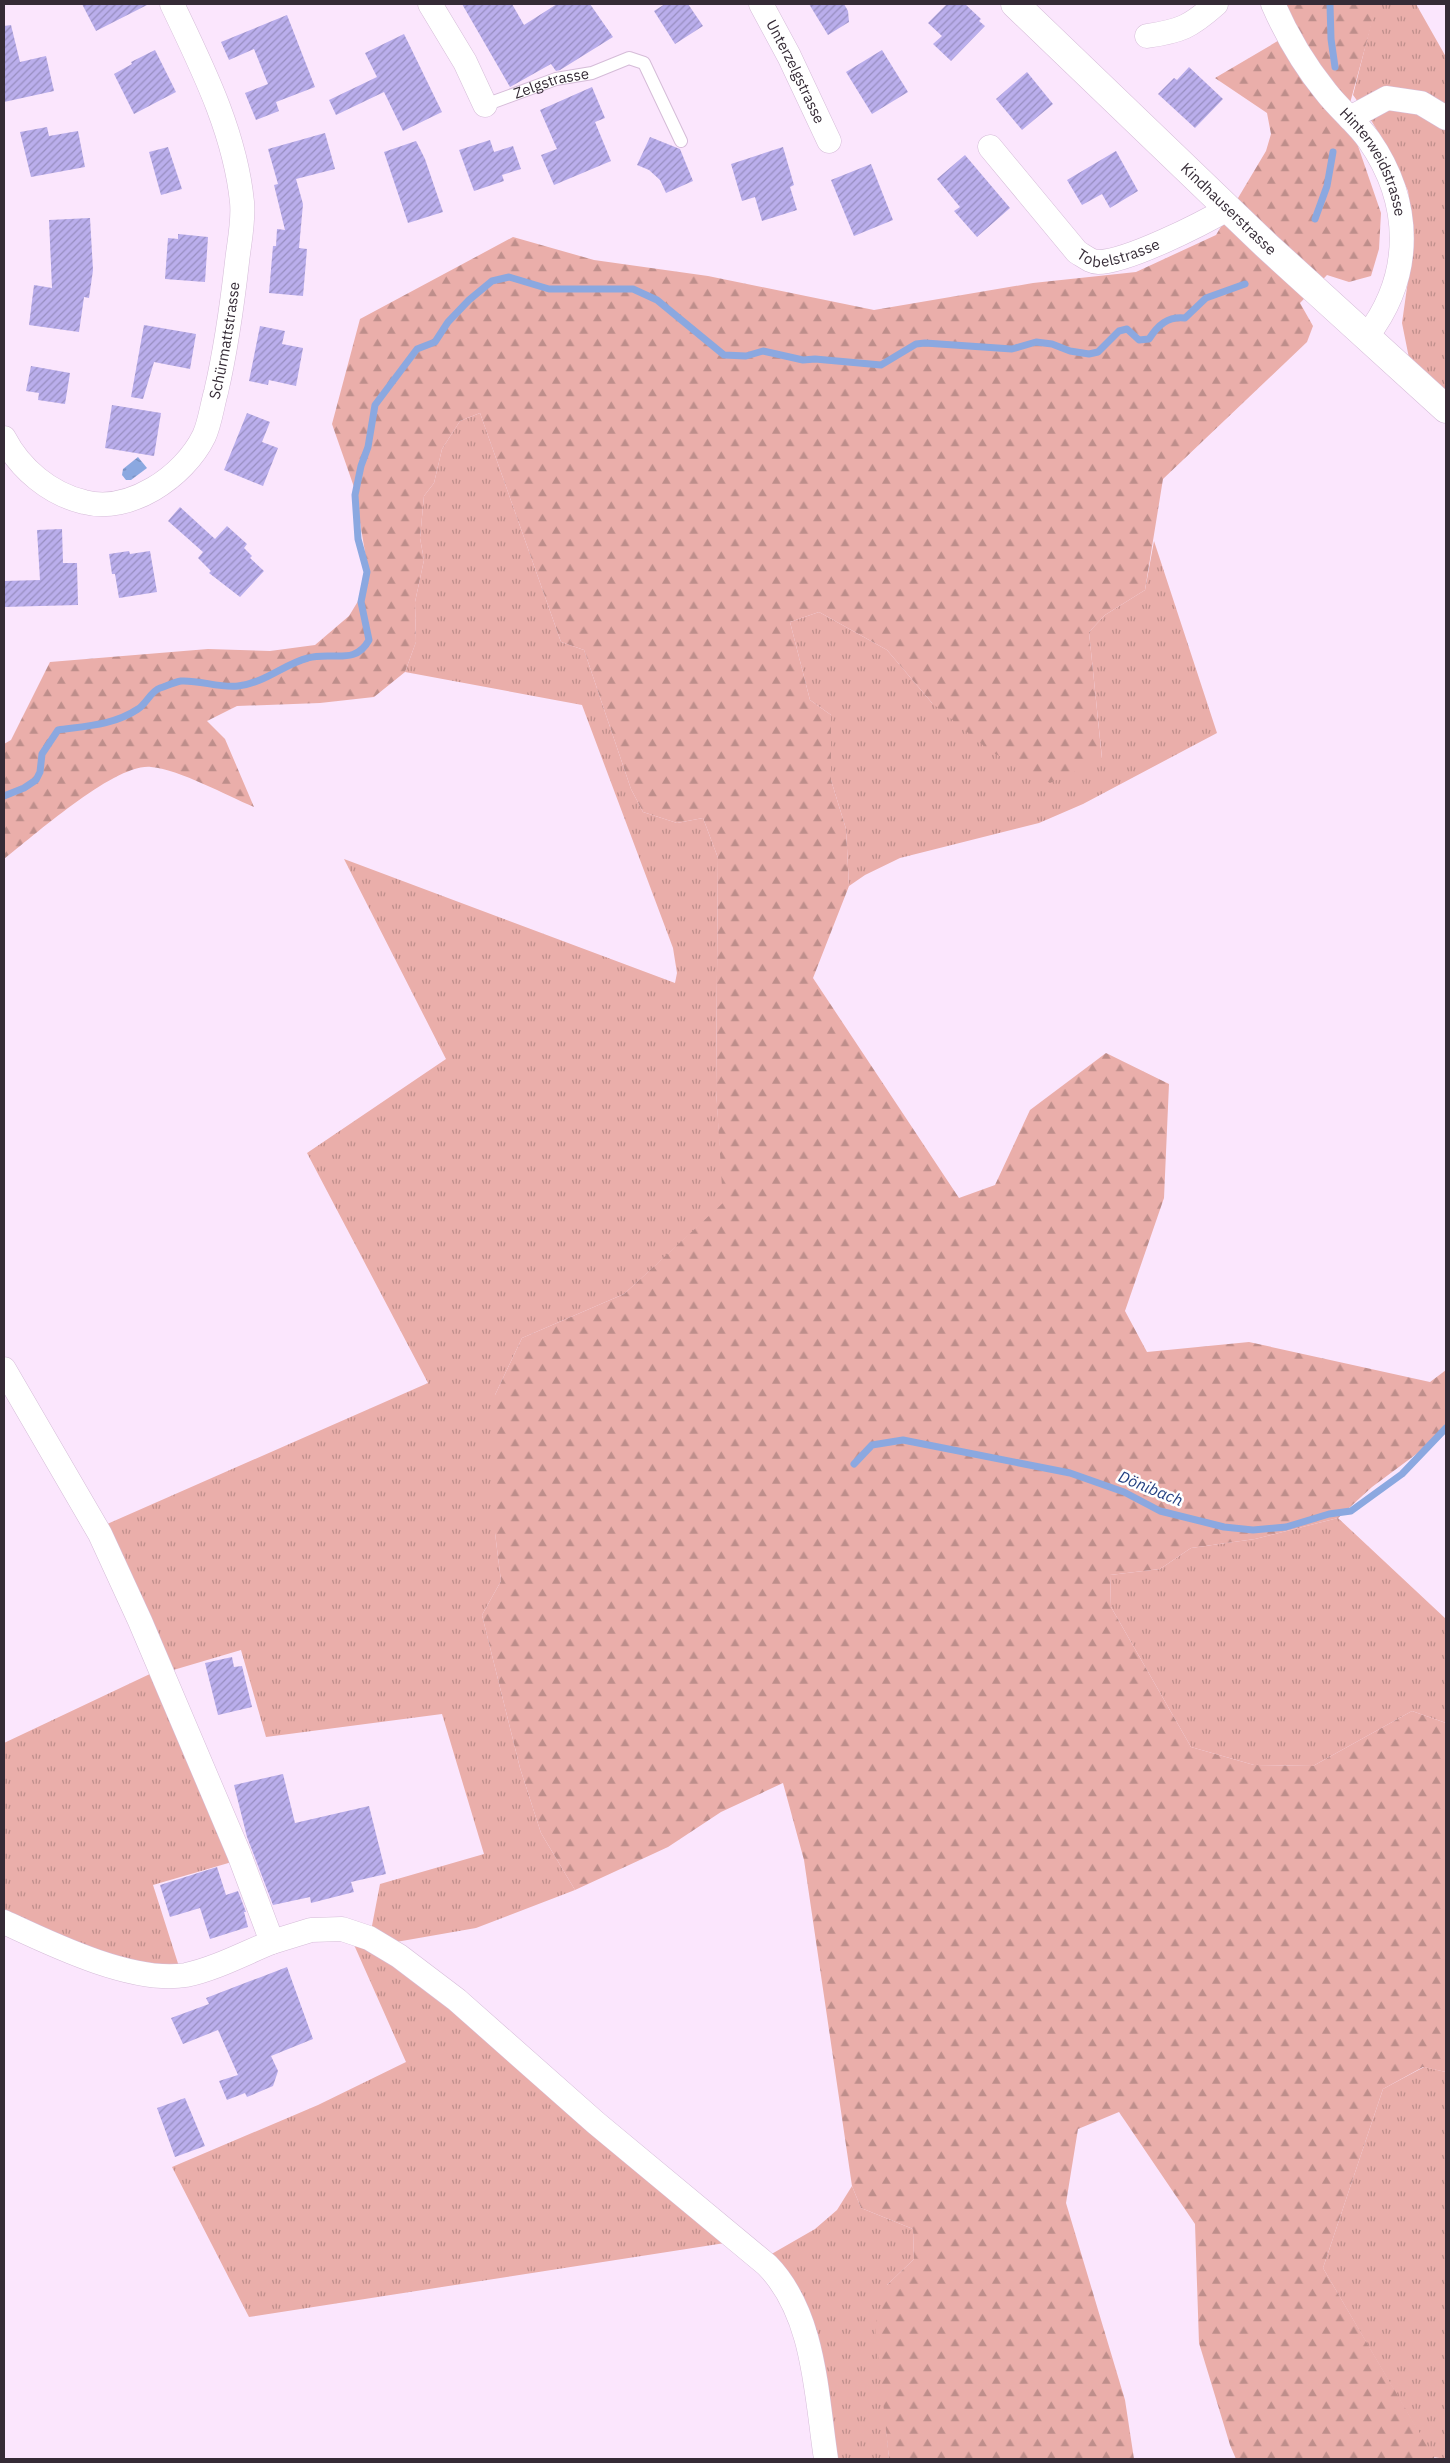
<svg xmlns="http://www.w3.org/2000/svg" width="1450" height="2463" font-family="'IBM Plex Sans',sans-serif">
	<defs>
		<pattern id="grass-tufts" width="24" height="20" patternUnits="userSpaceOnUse" patternTransform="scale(1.25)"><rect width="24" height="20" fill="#eaaeaa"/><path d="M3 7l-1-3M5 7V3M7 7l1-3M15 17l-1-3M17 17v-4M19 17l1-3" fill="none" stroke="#be8e8b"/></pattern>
		<pattern id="forest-firs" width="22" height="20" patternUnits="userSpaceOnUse" patternTransform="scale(1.25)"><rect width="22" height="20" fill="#eaaeaa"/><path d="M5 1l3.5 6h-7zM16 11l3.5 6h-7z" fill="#be8e8b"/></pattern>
		<pattern id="water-ripples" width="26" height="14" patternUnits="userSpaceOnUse" patternTransform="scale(1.25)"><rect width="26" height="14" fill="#8ba8e0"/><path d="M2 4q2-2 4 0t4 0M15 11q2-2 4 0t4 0" fill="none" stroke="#7289b6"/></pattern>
		<pattern id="building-hatch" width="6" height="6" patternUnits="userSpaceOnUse" patternTransform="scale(1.25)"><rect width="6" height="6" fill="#baaeec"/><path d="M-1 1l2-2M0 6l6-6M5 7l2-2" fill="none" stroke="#988ec0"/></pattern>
	</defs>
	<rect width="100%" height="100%" fill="#fbe6fd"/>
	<!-- grass -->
	<g fill="url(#grass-tufts)">
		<polygon points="1376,4 1416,4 1446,57 1446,394 1409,358 1402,323 1414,238 1408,191 1388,148 1369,117 1353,95"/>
		<polygon points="480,413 561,642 584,650 631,789 643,812 677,823 703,818 718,858 716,1090 724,1203 624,1294 522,1338 495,1395 495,1533 501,1581 482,1615 520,1768 541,1833 575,1890 476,1928 396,1942 725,2243 249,2317 172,2167 318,2105 406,2062 351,1938 371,1931 380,1884 484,1854 442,1714 266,1737 241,1650 170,1671 249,1857 153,1885 182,1976 4,1926 4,1743 152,1673 89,1532 428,1383 307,1153 446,1059 344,859 675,983 677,973 673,948 582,705 405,672 416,642 415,602 424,560 420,538 424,496 434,483 442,449 460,421"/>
		<polygon points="1154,541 1217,733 1083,804 1039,823 900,858 865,875 849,886 846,829 831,780 831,715 810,700 790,622 819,612 887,650 932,703 1102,758 1089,632 1105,615 1145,590"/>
		<polygon points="1338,1518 1446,1619 1446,1723 1412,1711 1313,1766 1254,1765 1191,1747 1111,1607 1110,1575 1160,1569 1191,1548 1255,1539"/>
		<polygon points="1424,2067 1446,2072 1446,2459 1433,2457 1323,2268 1383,2089"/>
		<polygon points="852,2186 861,2208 913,2229 914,2259 887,2285 886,2427 889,2459 816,2459 797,2339 781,2298 754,2264 815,2229 837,2210"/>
	</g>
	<!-- forest -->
	<path fill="url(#forest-firs)" d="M1280,4H1377L1347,114L1381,213L1379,249L1371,276L1349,282L1327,275L1300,303L1313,326L1307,342L1163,479L1145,590L1105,615L1089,632L1102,759L1050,783L990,751L932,703L887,650L819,612L790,622L810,700L831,715V780L846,829L849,886L813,978L959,1198L995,1185L1030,1110L1106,1053L1169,1084L1164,1198L1125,1311L1147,1352L1249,1342L1430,1382L1446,1370V1432L1372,1487L1338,1518L1255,1539L1191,1548L1160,1569L1110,1575L1111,1607L1191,1747L1254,1765L1313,1766L1412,1711L1446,1723V2072L1423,2067L1383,2089L1323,2268L1435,2459H1236L1230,2445L1199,2343L1195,2224L1119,2112L1078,2129L1066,2203L1125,2400L1134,2459H889L875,2325L887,2285L914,2259L913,2229L861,2208L852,2186L804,1860L783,1783L721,1812L668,1847L575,1890L541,1833L520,1768L482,1615L501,1581L495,1533V1395L522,1338L624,1294L723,1203L716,1090L718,858L703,818L677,823L643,812L631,789L584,650L561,642L480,413L460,421L442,449L434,483L424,496L420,538L424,560L415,602L416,642L405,672L374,697L320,703L237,706L207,721L225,739L254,807C225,795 181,770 151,767C115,763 34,836 4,859V744L11,740L50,662L208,649L270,651L315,645L349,616L366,588V558L354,487L332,424L360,319L513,237L594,260L708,276L874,310L1033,283L1136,272L1216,235L1266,151L1271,134L1267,113L1215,78L1293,32Z"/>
	<!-- water -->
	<polygon fill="url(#water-ripples)" points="138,457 147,468 131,480 126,480 122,475 123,469"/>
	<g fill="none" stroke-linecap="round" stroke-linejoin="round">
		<!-- stream -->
		<g stroke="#8ba8e0" stroke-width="7">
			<polyline points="1330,4 1331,39 1335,67"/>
			<polyline points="1315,219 1327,186 1333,152"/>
			<path d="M4,796L24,788L36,780L40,772L42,754L58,730C87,726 114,725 138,709C146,704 151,691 160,688C166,686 175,682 181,681C200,680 219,688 238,686C265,683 284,664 308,658C332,651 355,666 369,640L361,602L367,572L358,539L355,495L361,466L368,447L375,405L417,349L435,342L448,322L469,300L492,281L509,277L549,289H633L657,300L724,355L746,356L763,351L803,360L815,359L881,365L916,344L925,343L1012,349L1036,342L1052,344L1070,351L1089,354L1098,352L1119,331L1127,329L1139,340L1149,339C1158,325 1168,316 1185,318L1206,298L1245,284"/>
			<polyline points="854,1464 872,1445 903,1440 1070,1473 1124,1492 1160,1511 1224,1527 1253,1530 1286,1527 1329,1514 1351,1511 1402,1474 1446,1428"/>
		</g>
	</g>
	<!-- building -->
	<g fill="url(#building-hatch)">
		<polygon points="82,4 149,4 96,31"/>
		<polygon points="462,4 512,4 524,25 557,4 590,4 613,37 560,70 556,71 551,64 510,87"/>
		<polygon points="665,4 688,4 703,26 675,44 654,11"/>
		<polygon points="809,4 844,4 848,11 849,22 828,35"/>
		<polygon points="947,4 965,4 981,19 979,21 985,26 951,61 933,44 942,36 928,23"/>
		<polygon points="287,15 315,87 276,102 279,111 256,120 245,93 268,84 254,49 229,60 221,42"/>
		<polygon points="11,25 20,62 46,56 54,91 4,102 4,26"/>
		<polygon points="404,34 442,112 403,131 384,92 336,115 329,100 377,77 365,53"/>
		<polygon points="155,50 176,92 134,114 114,74 132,64 131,62"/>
		<polygon points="882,50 908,92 872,114 846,72"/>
		<polygon points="1189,67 1223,99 1195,128 1158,94 1174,78 1177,80"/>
		<polygon points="1027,72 1053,104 1022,130 996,99"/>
		<polygon points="592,87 605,118 595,122 611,161 554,185 541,155 557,149 540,110"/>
		<polygon points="47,127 49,136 78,131 85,167 31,177 20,132"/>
		<polygon points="325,133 335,169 296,179 303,204 299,248 307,249 303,296 269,293 273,246 276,246 277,229 285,230 274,185 278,184 268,149"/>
		<polygon points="650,137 680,149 693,181 666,193 660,180 649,170 637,165"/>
		<polygon points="490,140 494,152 513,146 521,169 502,175 504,181 474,191 459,150"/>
		<polygon points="416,141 425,159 443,212 408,223 384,152"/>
		<polygon points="168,147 182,189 161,195 149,152"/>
		<polygon points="783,147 794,185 790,187 797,210 762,221 755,197 742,201 731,164"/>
		<polygon points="1116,151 1138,191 1110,208 1102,194 1082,205 1067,180"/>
		<polygon points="965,155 1010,208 977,237 954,211 960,207 937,179"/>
		<polygon points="871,164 893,220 854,236 831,180"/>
		<polygon points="90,218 93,270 89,298 84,297 79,332 29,325 34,285 52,288 49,220"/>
		<polygon points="178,234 208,237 205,282 165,279 168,238 178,239"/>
		<polygon points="144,325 196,334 190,369 154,362 143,399 131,397"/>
		<polygon points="260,326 285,331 282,344 303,348 296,386 269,380 268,385 249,381"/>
		<polygon points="31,366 70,373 65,404 38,400 39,393 26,391"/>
		<polygon points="112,405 161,413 154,456 105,448"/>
		<polygon points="247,413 270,422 262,442 278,448 263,486 224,470"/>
		<polygon points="180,507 215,539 227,526 247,544 244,548 252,556 250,558 264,571 240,597 209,573 211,571 198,558 203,552 168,521"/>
		<polygon points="62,529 63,563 77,563 78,605 4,607 4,581 40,580 37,530"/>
		<polygon points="129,551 130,554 150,551 157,592 119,598 115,574 112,574 109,554"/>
		<polygon points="232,1657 234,1667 242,1666 252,1707 218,1715 205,1663"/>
		<polygon points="283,1774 295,1823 369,1806 386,1874 351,1882 354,1892 311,1903 310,1897 273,1905 247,1837 234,1785"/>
		<polygon points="217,1867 226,1895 238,1891 246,1912 244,1912 248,1927 210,1939 200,1908 170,1917 160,1885"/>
		<polygon points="287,1967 313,2039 271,2056 278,2071 273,2086 247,2097 245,2093 227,2100 219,2081 238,2075 218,2030 183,2044 171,2018 209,2004 206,1998"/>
		<polygon points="185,2098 205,2146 175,2157 157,2108"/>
	</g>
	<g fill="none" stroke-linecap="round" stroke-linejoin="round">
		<!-- lane casing -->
		<g stroke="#d5bcd8" stroke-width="14">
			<g id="lane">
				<path id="s1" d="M485,105L556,79L592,73L629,58L644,63L681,141"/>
			</g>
		</g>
		<!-- street casing -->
		<g stroke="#d5bcd8" stroke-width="25">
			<g id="street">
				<polyline points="430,4 465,62 485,105"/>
				<path id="s2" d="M761,4L789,56L829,141"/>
				<path id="s3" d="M1273,4C1287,36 1304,65 1326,92C1339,109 1357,123 1369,140C1412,202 1414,275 1367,336"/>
				<path d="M1147,36C1181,31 1190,27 1216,4"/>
				<polyline points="1350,118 1387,98 1421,103 1446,118"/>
				<path id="s4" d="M990,147L1077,252C1084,256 1091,262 1098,262C1127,262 1202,224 1229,208"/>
				<path id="s5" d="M4,438C20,469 50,494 84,502C129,514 184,477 204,436C210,423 212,406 216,392C226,349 232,306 237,262C239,243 244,221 242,202C235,132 202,67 172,4"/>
				<path d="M4,1369L100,1534L140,1621L239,1854L272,1942C245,1953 215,1969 186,1975C133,1984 51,1944 4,1922"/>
				<path d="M272,1942L311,1930L342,1929L369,1938L399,1956L457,2000L596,2123L767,2265C815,2314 816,2394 826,2459"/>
			</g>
		</g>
		<!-- secondary casing -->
		<g stroke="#d5bcd8" stroke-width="29">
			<g id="secondary">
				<path id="s6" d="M1015,4L1267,246L1446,409"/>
			</g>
		</g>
		<!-- lane -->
		<use href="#lane" stroke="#fff" stroke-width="12"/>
		<!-- street -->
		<use href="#street" stroke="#fff" stroke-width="24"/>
		<!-- secondary -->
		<use href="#secondary" stroke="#fff" stroke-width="28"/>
	</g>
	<g text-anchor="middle" stroke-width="5" stroke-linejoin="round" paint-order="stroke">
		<!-- street labels -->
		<g font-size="15" fill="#352b36" stroke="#fff">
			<text dy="5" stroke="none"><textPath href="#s2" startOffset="76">Unterzelgstrasse</textPath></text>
			<text dy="5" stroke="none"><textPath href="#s1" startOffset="70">Zelgstrasse</textPath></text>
			<text dy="5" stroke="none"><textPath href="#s3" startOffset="189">Hinterweidstrasse</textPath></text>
			<text dy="5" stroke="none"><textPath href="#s6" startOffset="296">Kindhauserstrasse</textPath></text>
			<text dy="5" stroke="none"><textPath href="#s4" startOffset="181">Tobelstrasse</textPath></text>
			<text dy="5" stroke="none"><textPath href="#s5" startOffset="350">Schürmattstrasse</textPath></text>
		</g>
		<!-- water labels -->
		<g font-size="16" font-style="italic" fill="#203e81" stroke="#fff">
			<text transform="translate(1151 1488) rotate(22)" y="6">Dönibach</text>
		</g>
	</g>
	<!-- border -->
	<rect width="1450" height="2463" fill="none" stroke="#352b36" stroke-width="10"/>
</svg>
